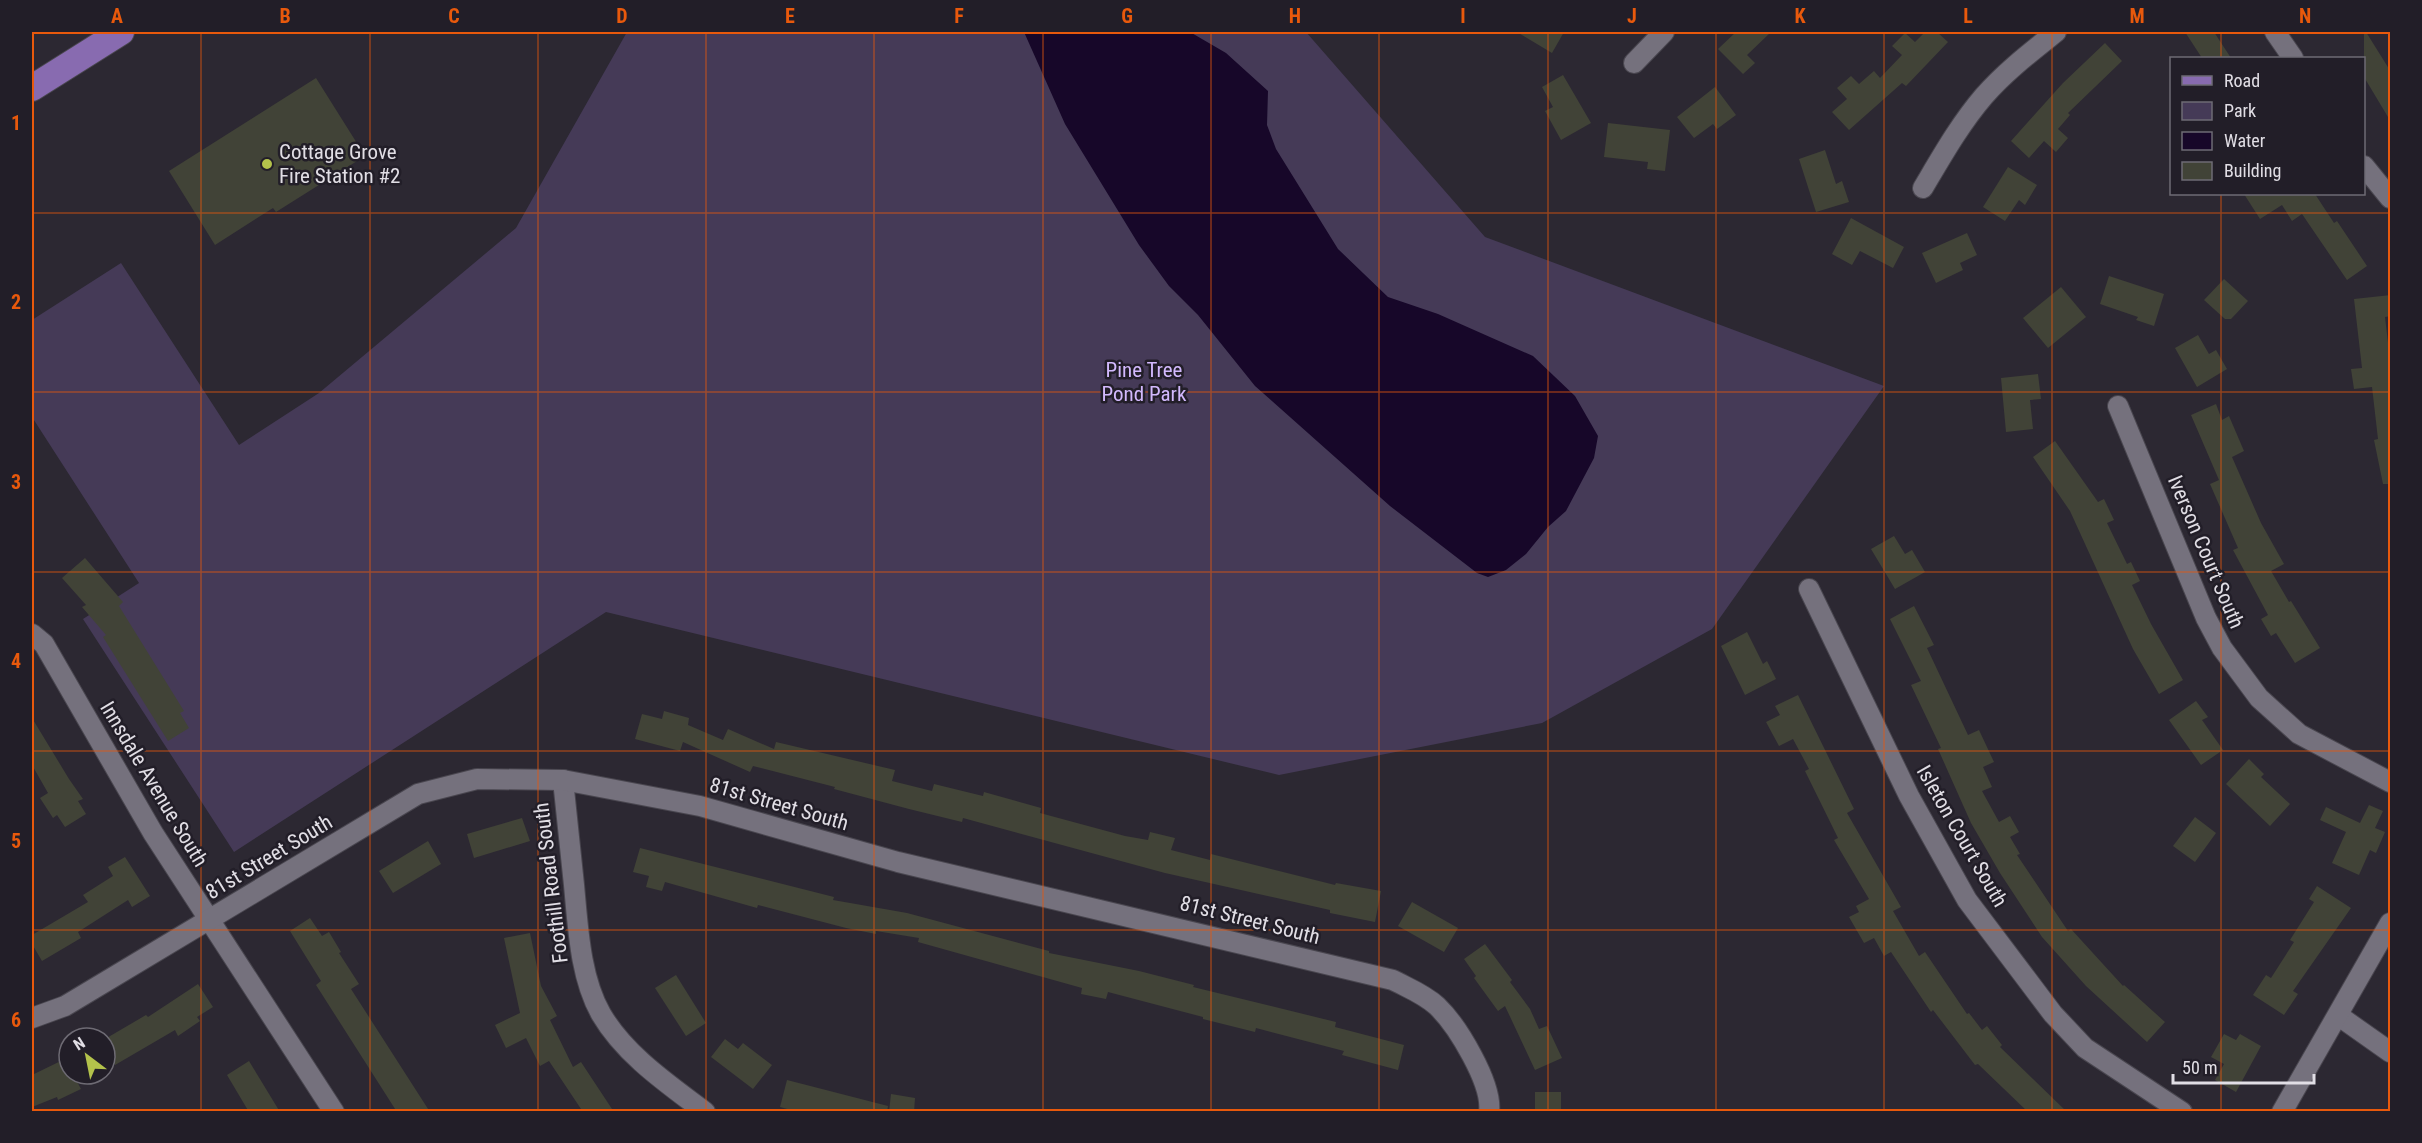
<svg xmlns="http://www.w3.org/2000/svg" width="2422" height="1143" font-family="'Roboto Condensed',sans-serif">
	<rect width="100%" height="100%" fill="#2c2832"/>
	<!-- green -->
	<polygon fill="#453a57" points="627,32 1306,32 1485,237 1884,386 1712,629 1542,723 1279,775 606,612 234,852 83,619 139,583 32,417 32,320 121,263 239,445 319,393 516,228"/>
	<!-- water -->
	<polygon fill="#170729" points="1024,32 1190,32 1226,53 1268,91 1267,125 1276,149 1338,249 1388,297 1438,314 1533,356 1575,396 1598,436 1594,458 1566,511 1548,527 1526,554 1506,570 1488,577 1477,573 1390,506 1255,386 1198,315 1169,286 1139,245 1065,124"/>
	<!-- building -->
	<g fill="#414337">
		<polygon points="1517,32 1564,32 1552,53"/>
		<polygon points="1736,32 1771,32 1747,55 1755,63 1743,74 1718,49"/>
		<polygon points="1925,32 1937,32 1948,42 1906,86 1902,83 1849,130 1832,112 1847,99 1837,88 1851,76 1859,84 1874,71 1880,78 1902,55 1892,46 1905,33 1915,42"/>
		<polygon points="2185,32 2214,32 2231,58 2202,58"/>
		<polygon points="2364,32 2366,32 2391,72 2391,122 2364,77"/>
		<polygon points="2105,43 2122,61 2068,113 2070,115 2058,129 2068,138 2056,152 2044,141 2029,158 2011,141 2063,83"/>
		<polygon points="1563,75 1591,123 1561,140 1545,111 1553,107 1542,87"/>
		<polygon points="316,78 365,156 276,212 273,208 215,245 169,171"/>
		<polygon points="1715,87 1736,115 1717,129 1713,124 1694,138 1677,117"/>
		<polygon points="1608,123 1670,130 1665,171 1647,169 1648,162 1604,157"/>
		<polygon points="1825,150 1836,184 1842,181 1849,202 1816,212 1799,159"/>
		<polygon points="2008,167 2037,185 2025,205 2019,200 2005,221 1983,207"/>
		<polygon points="2244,194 2315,194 2334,223 2337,221 2367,266 2347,280 2302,214 2292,221 2282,205 2260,219"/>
		<polygon points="1851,218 1904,247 1893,268 1860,251 1852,265 1832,254"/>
		<polygon points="1967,233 1977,255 1960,263 1963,270 1936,283 1922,253"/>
		<polygon points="2109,276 2164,294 2154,326 2136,320 2138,317 2100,304"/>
		<polygon points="2224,279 2248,301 2231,319 2225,319 2204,300"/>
		<polygon points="2061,287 2086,317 2048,348 2023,318"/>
		<polygon points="2391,295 2391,316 2385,317 2391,368 2391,484 2383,484 2374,440 2378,439 2372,387 2354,389 2351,369 2362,368 2354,299"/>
		<polygon points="2198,335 2209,354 2216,350 2227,369 2197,387 2175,348"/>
		<polygon points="2038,374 2041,399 2030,400 2033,429 2006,432 2001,378"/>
		<polygon points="2216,404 2222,420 2229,416 2244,451 2232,457 2261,523 2284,564 2271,571 2289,602 2291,601 2320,648 2295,663 2276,633 2271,636 2261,619 2268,615 2233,550 2238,548 2210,484 2219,480 2191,415"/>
		<polygon points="2055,441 2098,502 2104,499 2114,520 2107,523 2127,564 2131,562 2140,581 2132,585 2151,624 2183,680 2159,694 2133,649 2070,511 2033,457"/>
		<polygon points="1894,536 1905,554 1912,550 1925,572 1895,589 1871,549"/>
		<polygon points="85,558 123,602 119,606 184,711 180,713 189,728 168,741 103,637 106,635 82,607 86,605 62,578"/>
		<polygon points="1914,606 1934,645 1927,648 1968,735 1979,730 1994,762 1983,767 1992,787 1982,791 1999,822 2010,816 2019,832 2010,837 2020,854 2017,855 2068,931 2071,929 2123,986 2124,985 2165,1022 2147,1042 2086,986 2042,937 2000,873 1971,823 1938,749 1941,748 1911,685 1921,681 1890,619"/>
		<polygon points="1747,632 1763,664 1767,661 1776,679 1745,695 1721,646"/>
		<polygon points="1798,695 1854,809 1847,813 1901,907 1893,911 1919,956 1925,952 1967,1014 1969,1013 1982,1030 1987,1026 2002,1045 2000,1047 2067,1112 2028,1112 1978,1064 1975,1065 1933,1010 1931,1012 1891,952 1884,956 1874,938 1864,943 1849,917 1859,912 1856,906 1869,899 1834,840 1838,838 1805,771 1809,769 1793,739 1779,746 1766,722 1780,715 1775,706"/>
		<polygon points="2196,701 2208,717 2202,720 2223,750 2201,765 2169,720"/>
		<polygon points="664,711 689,718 688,725 723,740 728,729 774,749 776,742 895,770 892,781 932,791 934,784 983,796 984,792 1041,808 1040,813 1125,836 1148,840 1150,832 1175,838 1171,850 1210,860 1211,854 1335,885 1336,883 1381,891 1375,922 1330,913 1330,910 1165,873 963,818 962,822 909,809 834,789 835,787 753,766 750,772 683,742 680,751 635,739 642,714 662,719"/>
		<polygon points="32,718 69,779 83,799 78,801 86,814 65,827 57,815 53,818 40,798 48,793 32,765"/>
		<polygon points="2249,759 2264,774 2261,777 2290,804 2270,826 2226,784"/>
		<polygon points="2369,805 2383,811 2375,828 2385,832 2376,853 2370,850 2359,875 2332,863 2346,832 2320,820 2326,807 2360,823"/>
		<polygon points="2195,817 2216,833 2195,862 2173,846"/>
		<polygon points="522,818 530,841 474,858 467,834"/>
		<polygon points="428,841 441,864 393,893 379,871"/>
		<polygon points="640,848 834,897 833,900 907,913 1049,951 1049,953 1139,971 1194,985 1193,987 1336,1022 1335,1027 1404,1045 1398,1070 1342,1055 1344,1051 1256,1028 1255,1032 1203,1019 1203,1017 1108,992 1106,999 1081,994 1082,988 918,942 919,938 876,931 876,934 846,928 758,905 757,908 665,882 662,891 646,887 649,876 633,872"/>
		<polygon points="125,857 150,896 132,907 128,900 78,932 81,938 42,961 32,944 32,935 88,902 83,895 113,876 108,867"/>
		<polygon points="2317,886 2351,908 2293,991 2298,994 2284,1015 2253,995 2266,975 2271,978 2294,942 2290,940 2314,902 2309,899"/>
		<polygon points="1412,902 1458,928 1444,952 1398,926"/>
		<polygon points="310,918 322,936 329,932 341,952 339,953 359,984 351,989 430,1112 397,1112 316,985 321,981 290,931"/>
		<polygon points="530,933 541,986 557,1016 550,1020 573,1067 581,1062 614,1112 583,1112 549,1061 540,1066 526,1038 506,1048 495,1025 520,1013 504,938"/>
		<polygon points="1485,944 1512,980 1510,982 1530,1009 1539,1029 1547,1026 1562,1058 1535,1070 1505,1006 1498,1011 1474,978 1476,976 1464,959"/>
		<polygon points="676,975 706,1023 686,1036 655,988"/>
		<polygon points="198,984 213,1007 197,1017 200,1021 178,1036 175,1030 115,1065 105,1048 105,1039 146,1015 148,1017"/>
		<polygon points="2224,1034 2236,1040 2240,1034 2261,1046 2236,1092 2215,1080 2224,1064 2211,1057"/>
		<polygon points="725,1039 738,1049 743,1043 772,1065 753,1089 711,1057"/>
		<polygon points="69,1057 69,1074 73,1074 81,1089 58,1100 57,1097 32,1107 32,1075"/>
		<polygon points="249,1061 280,1112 249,1112 227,1075"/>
		<polygon points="787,1080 888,1106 887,1112 798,1112 780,1107"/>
		<rect x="1535" y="1092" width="26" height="20"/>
		<polygon points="891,1094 915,1098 914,1112 889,1112"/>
	</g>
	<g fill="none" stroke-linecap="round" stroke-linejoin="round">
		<!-- minor casing -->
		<g stroke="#49464f" stroke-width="22">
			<g id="minor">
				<polyline points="2275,32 2293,58"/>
				<polyline points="1634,63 1664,32"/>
				<polyline points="2364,166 2390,198"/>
				<path d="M1923,188C1942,156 1960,124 1984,96C2006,71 2031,52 2056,32"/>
				<polyline points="2118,406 2206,618 2222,648 2259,698 2299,734 2390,782"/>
				<polyline points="1809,589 1909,796 1967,900 2053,1014 2085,1048 2182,1112"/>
				<polyline points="32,634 44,644 153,833 334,1112"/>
				<path d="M563,780C567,815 570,850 574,885C578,927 580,977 601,1014C625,1055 668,1084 705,1112"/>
				<polyline points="2339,1016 2390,1052"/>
				<path d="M32,1018L65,1006L418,794L477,779L563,780L700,806L898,862L1393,980C1408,988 1424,994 1437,1006C1457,1025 1493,1084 1489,1112"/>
				<polyline points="2282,1112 2390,923"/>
			</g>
		</g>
		<!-- major casing -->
		<g stroke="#49464f" stroke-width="28">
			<polyline id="major" points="32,88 121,32"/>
		</g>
		<!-- minor -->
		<use href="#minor" stroke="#75717d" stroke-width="20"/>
		<!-- major -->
		<use href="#major" stroke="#886bb0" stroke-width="26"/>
	</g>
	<!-- grid -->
	<path fill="none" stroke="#e8590c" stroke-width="1.5" stroke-opacity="0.55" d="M201,32V1112M370,32V1112M538,32V1112M706,32V1112M874,32V1112M1043,32V1112M1211,32V1112M1379,32V1112M1548,32V1112M1716,32V1112M1884,32V1112M2052,32V1112M2221,32V58M2221,194V1112M32,213H2390M32,392H2390M32,572H2390M32,751H2390M32,930H2390"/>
	<!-- markers -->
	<circle fill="#b3c24b" stroke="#221e28" stroke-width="2" cx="267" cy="164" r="6"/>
	<g text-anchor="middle" stroke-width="5" stroke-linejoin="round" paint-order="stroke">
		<!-- poi labels -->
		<g font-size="21" fill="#e1dee5" stroke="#221e28" text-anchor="start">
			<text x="279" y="159">Cottage Grove<tspan x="279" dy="24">Fire Station #2</tspan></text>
		</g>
		<!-- park labels -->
		<g font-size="21" fill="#d2b9fd" stroke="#221e28">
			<text x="1144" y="377">Pine Tree<tspan x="1144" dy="24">Pond Park</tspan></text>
		</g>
		<!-- street labels -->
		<g font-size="21" fill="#e1dee5" stroke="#221e28">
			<text transform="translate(2206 552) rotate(67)" y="7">Iverson Court South</text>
			<text transform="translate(154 784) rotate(59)" y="7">Innsdale Avenue South</text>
			<text transform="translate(779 804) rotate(16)" y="7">81st Street South</text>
			<text transform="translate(1962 836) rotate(60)" y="7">Isleton Court South</text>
			<text transform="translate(269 857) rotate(-31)" y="7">81st Street South</text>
			<text transform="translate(551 883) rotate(-97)" y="7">Foothill Road South</text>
			<text transform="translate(1250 920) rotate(14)" y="7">81st Street South</text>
		</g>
	</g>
	<!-- border -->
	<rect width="2422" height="1143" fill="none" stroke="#221e28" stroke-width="66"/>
	<!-- legend -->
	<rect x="2170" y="57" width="195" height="138" fill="#221e28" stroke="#6e6b74" stroke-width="1.5"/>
	<rect x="2182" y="76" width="30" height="9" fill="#886bb0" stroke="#6e6b74" stroke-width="1.5"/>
	<text x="2224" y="87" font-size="18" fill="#e1dee5">Road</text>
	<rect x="2182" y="102" width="30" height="18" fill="#453a57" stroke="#6e6b74" stroke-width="1.5"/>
	<text x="2224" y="117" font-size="18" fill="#e1dee5">Park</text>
	<rect x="2182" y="132" width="30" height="18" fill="#170729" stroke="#6e6b74" stroke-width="1.5"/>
	<text x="2224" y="147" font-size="18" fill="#e1dee5">Water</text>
	<rect x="2182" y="162" width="30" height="18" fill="#414337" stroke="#6e6b74" stroke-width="1.5"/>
	<text x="2224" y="177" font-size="18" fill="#e1dee5">Building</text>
	<!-- north arrow -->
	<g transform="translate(87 1056) rotate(328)"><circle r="28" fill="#221e28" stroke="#6e6b74" stroke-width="1.5"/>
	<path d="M0-4.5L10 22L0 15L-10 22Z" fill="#b3c24b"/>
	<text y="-9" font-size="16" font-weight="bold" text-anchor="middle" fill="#e1dee5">N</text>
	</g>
	<!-- scale -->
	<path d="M2173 1074v9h141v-9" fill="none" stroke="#e1dee5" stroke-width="3"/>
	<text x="2182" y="1074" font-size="18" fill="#e1dee5" stroke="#221e28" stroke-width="4.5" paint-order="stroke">50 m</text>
	<rect x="33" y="33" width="2356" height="1077" fill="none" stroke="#e8590c" stroke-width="2"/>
	<g font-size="20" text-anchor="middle" font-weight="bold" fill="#e8590c">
		<text x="117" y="23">A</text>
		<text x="285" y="23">B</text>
		<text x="454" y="23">C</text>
		<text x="622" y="23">D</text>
		<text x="790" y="23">E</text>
		<text x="959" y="23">F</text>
		<text x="1127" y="23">G</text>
		<text x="1295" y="23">H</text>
		<text x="1463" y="23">I</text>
		<text x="1632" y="23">J</text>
		<text x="1800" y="23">K</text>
		<text x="1968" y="23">L</text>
		<text x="2137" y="23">M</text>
		<text x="2305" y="23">N</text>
		<text x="16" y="130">1</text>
		<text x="16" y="309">2</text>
		<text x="16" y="489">3</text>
		<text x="16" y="668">4</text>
		<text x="16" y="848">5</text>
		<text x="16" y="1027">6</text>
	</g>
</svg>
